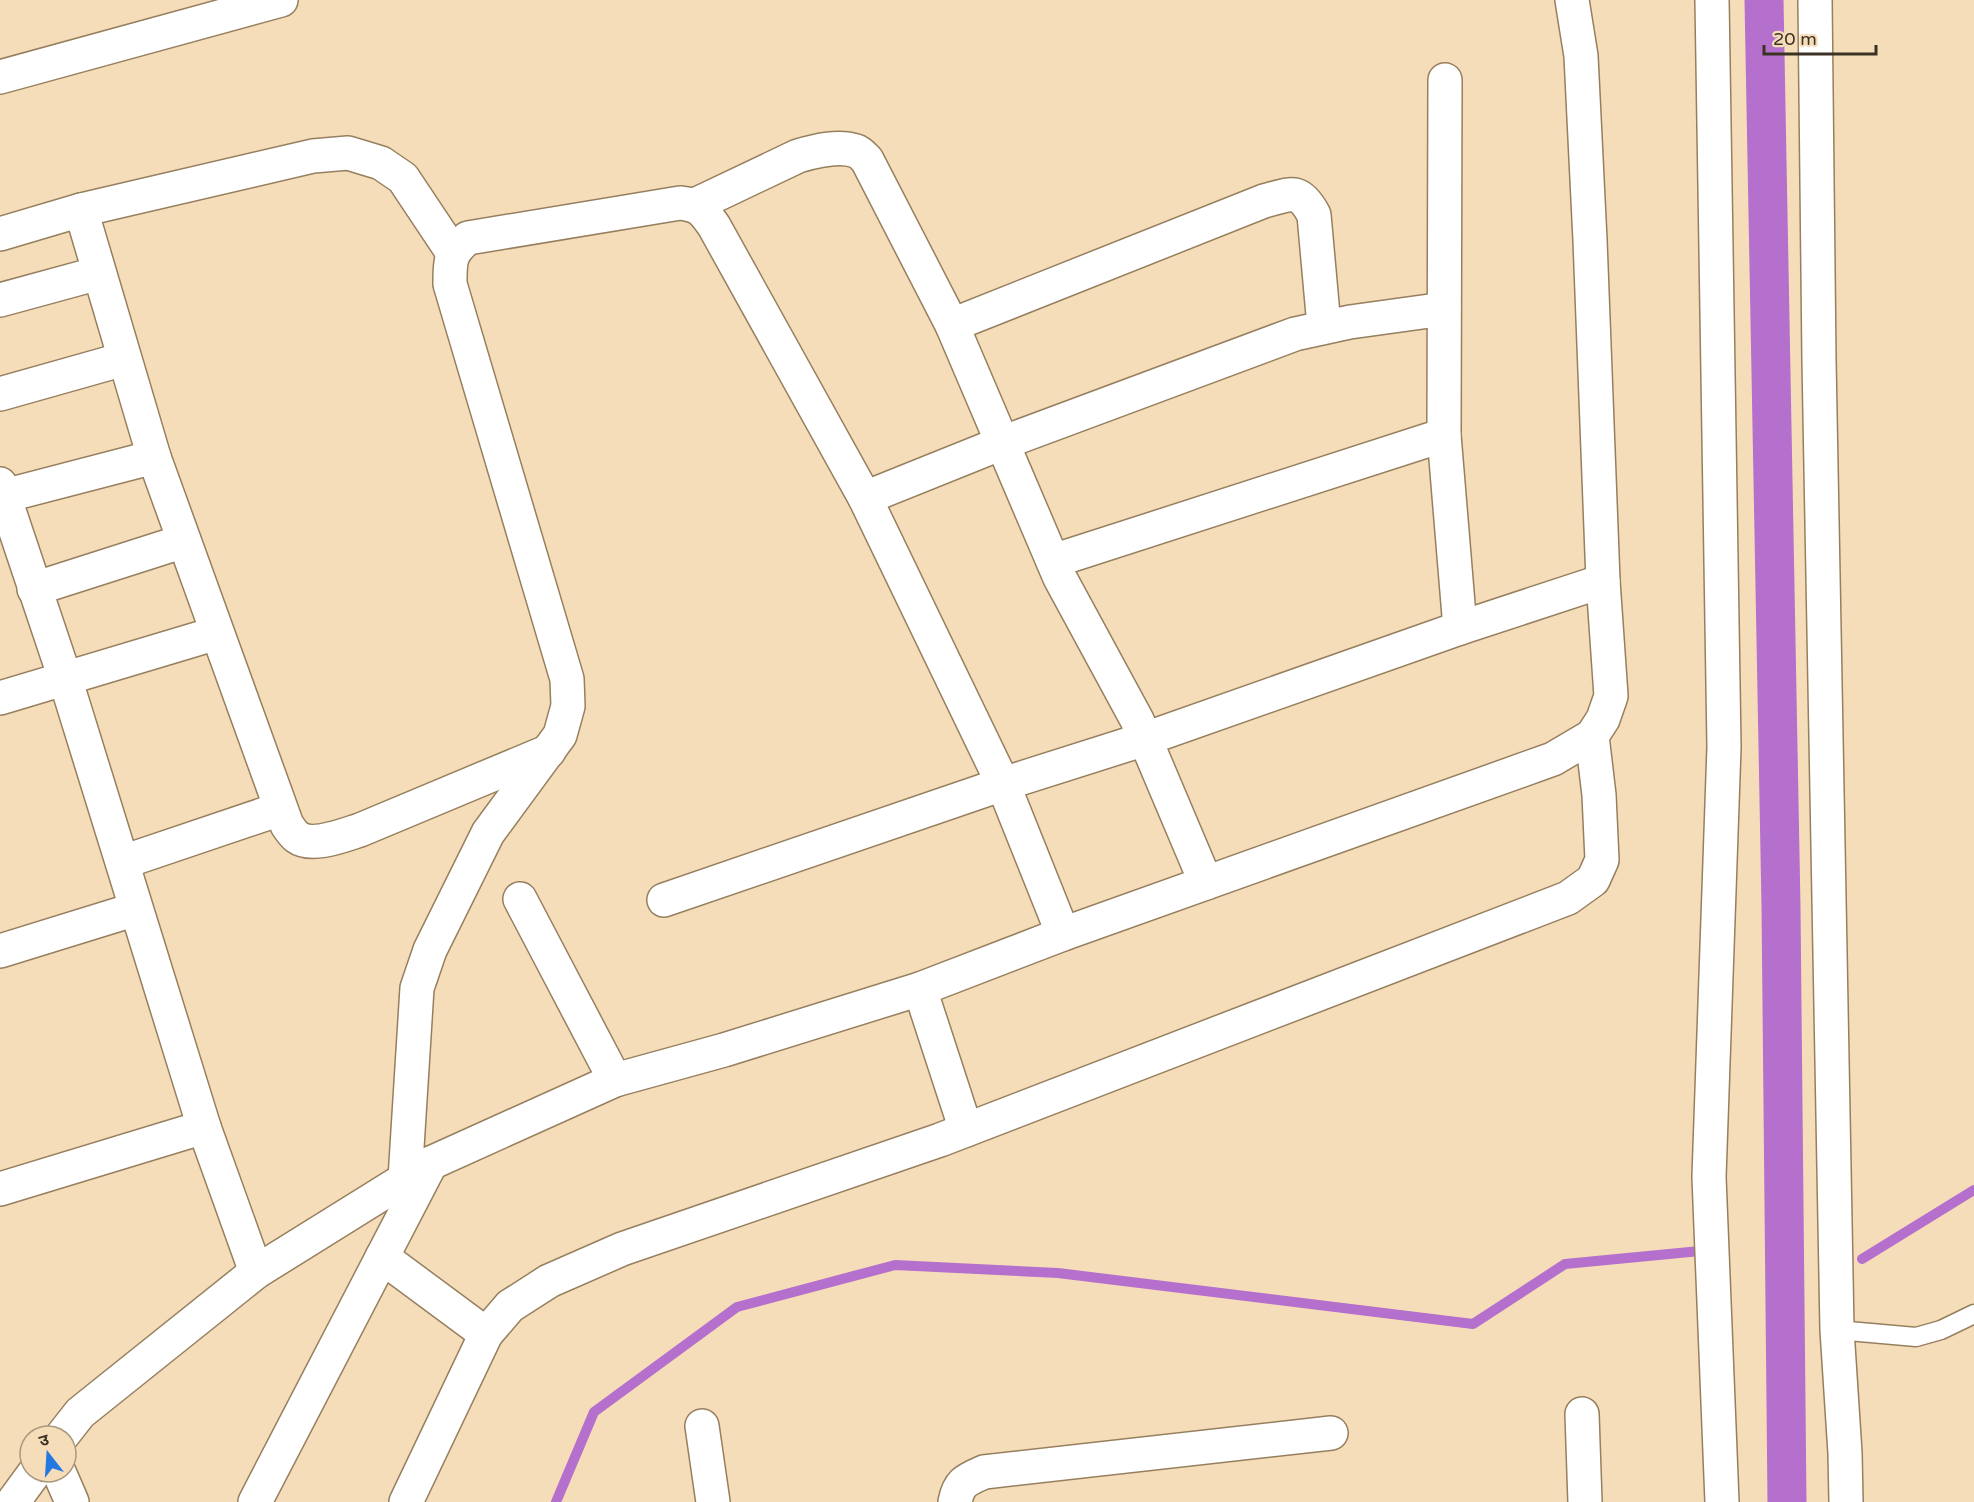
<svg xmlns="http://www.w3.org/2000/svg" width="1974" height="1502" font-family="'Varela Round','Noto Sans Devanagari',sans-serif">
	<rect width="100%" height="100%" fill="#f6ddba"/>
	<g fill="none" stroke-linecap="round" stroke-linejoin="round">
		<!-- stream -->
		<g stroke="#b470cc" stroke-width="10">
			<polyline points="1862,1259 1974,1190"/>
			<polyline points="556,1502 594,1412 737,1307 895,1265 1058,1273 1473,1324 1565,1264 1700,1251"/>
		</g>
		<!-- canal -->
		<polyline stroke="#b470cc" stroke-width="39" points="1764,0 1781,907 1787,1502"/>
		<!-- service casing -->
		<g stroke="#967f5e" stroke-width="21">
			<polyline id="service" points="1837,1330 1916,1337 1941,1330 1974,1314"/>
		</g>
		<!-- minor casing -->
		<g stroke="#967f5e" stroke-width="36">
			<g id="minor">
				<polyline points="1712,0 1724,747 1709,1177 1722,1502"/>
				<polyline points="1815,0 1819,360 1837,1330 1845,1453 1846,1502"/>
				<polyline points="0,77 281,0"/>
				<polyline points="1445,80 1444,435 1460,628"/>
				<path d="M695,205L798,156C815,151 838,145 856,151C860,152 864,157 867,160L952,325L1060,578L1137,720L1206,883"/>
				<path d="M81,210L154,457L287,825C290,829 293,834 297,837C312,848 344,835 360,830L549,751"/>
				<polyline points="0,234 81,210 313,156 348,153 381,163 403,178 453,253"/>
				<polyline points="0,300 99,273"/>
				<path d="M952,325L1264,201C1291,194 1299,187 1314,215L1324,326"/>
				<polyline points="0,394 124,359"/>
				<polyline points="0,484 65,678 204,1127 256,1272"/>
				<polyline points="4,496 154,457"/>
				<polyline points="865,498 1002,443 1295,334 1350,322 1444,309"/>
				<polyline points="1053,561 1444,435"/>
				<polyline points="34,589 184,541"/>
				<polyline points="0,698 217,633"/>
				<polyline points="123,862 280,809"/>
				<polyline points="520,899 615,1080"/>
				<polyline points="664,900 1003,784 1145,739 1460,628 1603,581"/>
				<polyline points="0,951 136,909"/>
				<polyline points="920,989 966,1130"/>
				<path d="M405,1179L417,988L430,950L488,833L560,735L568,706L567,679L450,284C450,262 449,253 468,238L680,203C699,205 703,210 714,226L865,498L1003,784L1063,934"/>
				<polyline points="0,1189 204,1127"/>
				<polyline points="382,1257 486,1334"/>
				<polyline points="1582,1414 1585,1502"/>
				<polyline points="702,1426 713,1502"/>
				<polyline points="62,1436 80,1413 256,1272 431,1163 615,1080 724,1050 920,989 1063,934 1553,759 1592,736 1603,719 1611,696 1603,581 1590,240 1581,56 1572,0"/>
				<polyline points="59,1472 72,1502"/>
				<polyline points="13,1502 35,1472"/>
				<polyline points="255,1502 431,1163"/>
				<polyline points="406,1502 486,1334 510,1306 549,1281 622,1249 940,1140 1568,898 1593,880 1602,860 1599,795 1592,736"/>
				<path d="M955,1502C959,1482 966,1480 984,1472L1331,1433"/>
			</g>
		</g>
		<!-- service -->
		<use href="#service" stroke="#fff" stroke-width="18"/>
		<!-- minor -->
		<use href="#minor" stroke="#fff" stroke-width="33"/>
	</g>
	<!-- north arrow -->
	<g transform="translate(48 1454) rotate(343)"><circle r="28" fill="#f6ddba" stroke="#ab997e" stroke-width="1.5"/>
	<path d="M0-4.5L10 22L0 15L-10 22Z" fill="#2378e2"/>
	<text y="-9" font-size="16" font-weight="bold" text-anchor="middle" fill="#3b3224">उ</text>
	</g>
	<!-- scale -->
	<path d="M1764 45v9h112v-9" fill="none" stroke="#3b3224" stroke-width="3"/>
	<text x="1773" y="45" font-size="18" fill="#3b3224" stroke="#f6ddba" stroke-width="4.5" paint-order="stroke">20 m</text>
</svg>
